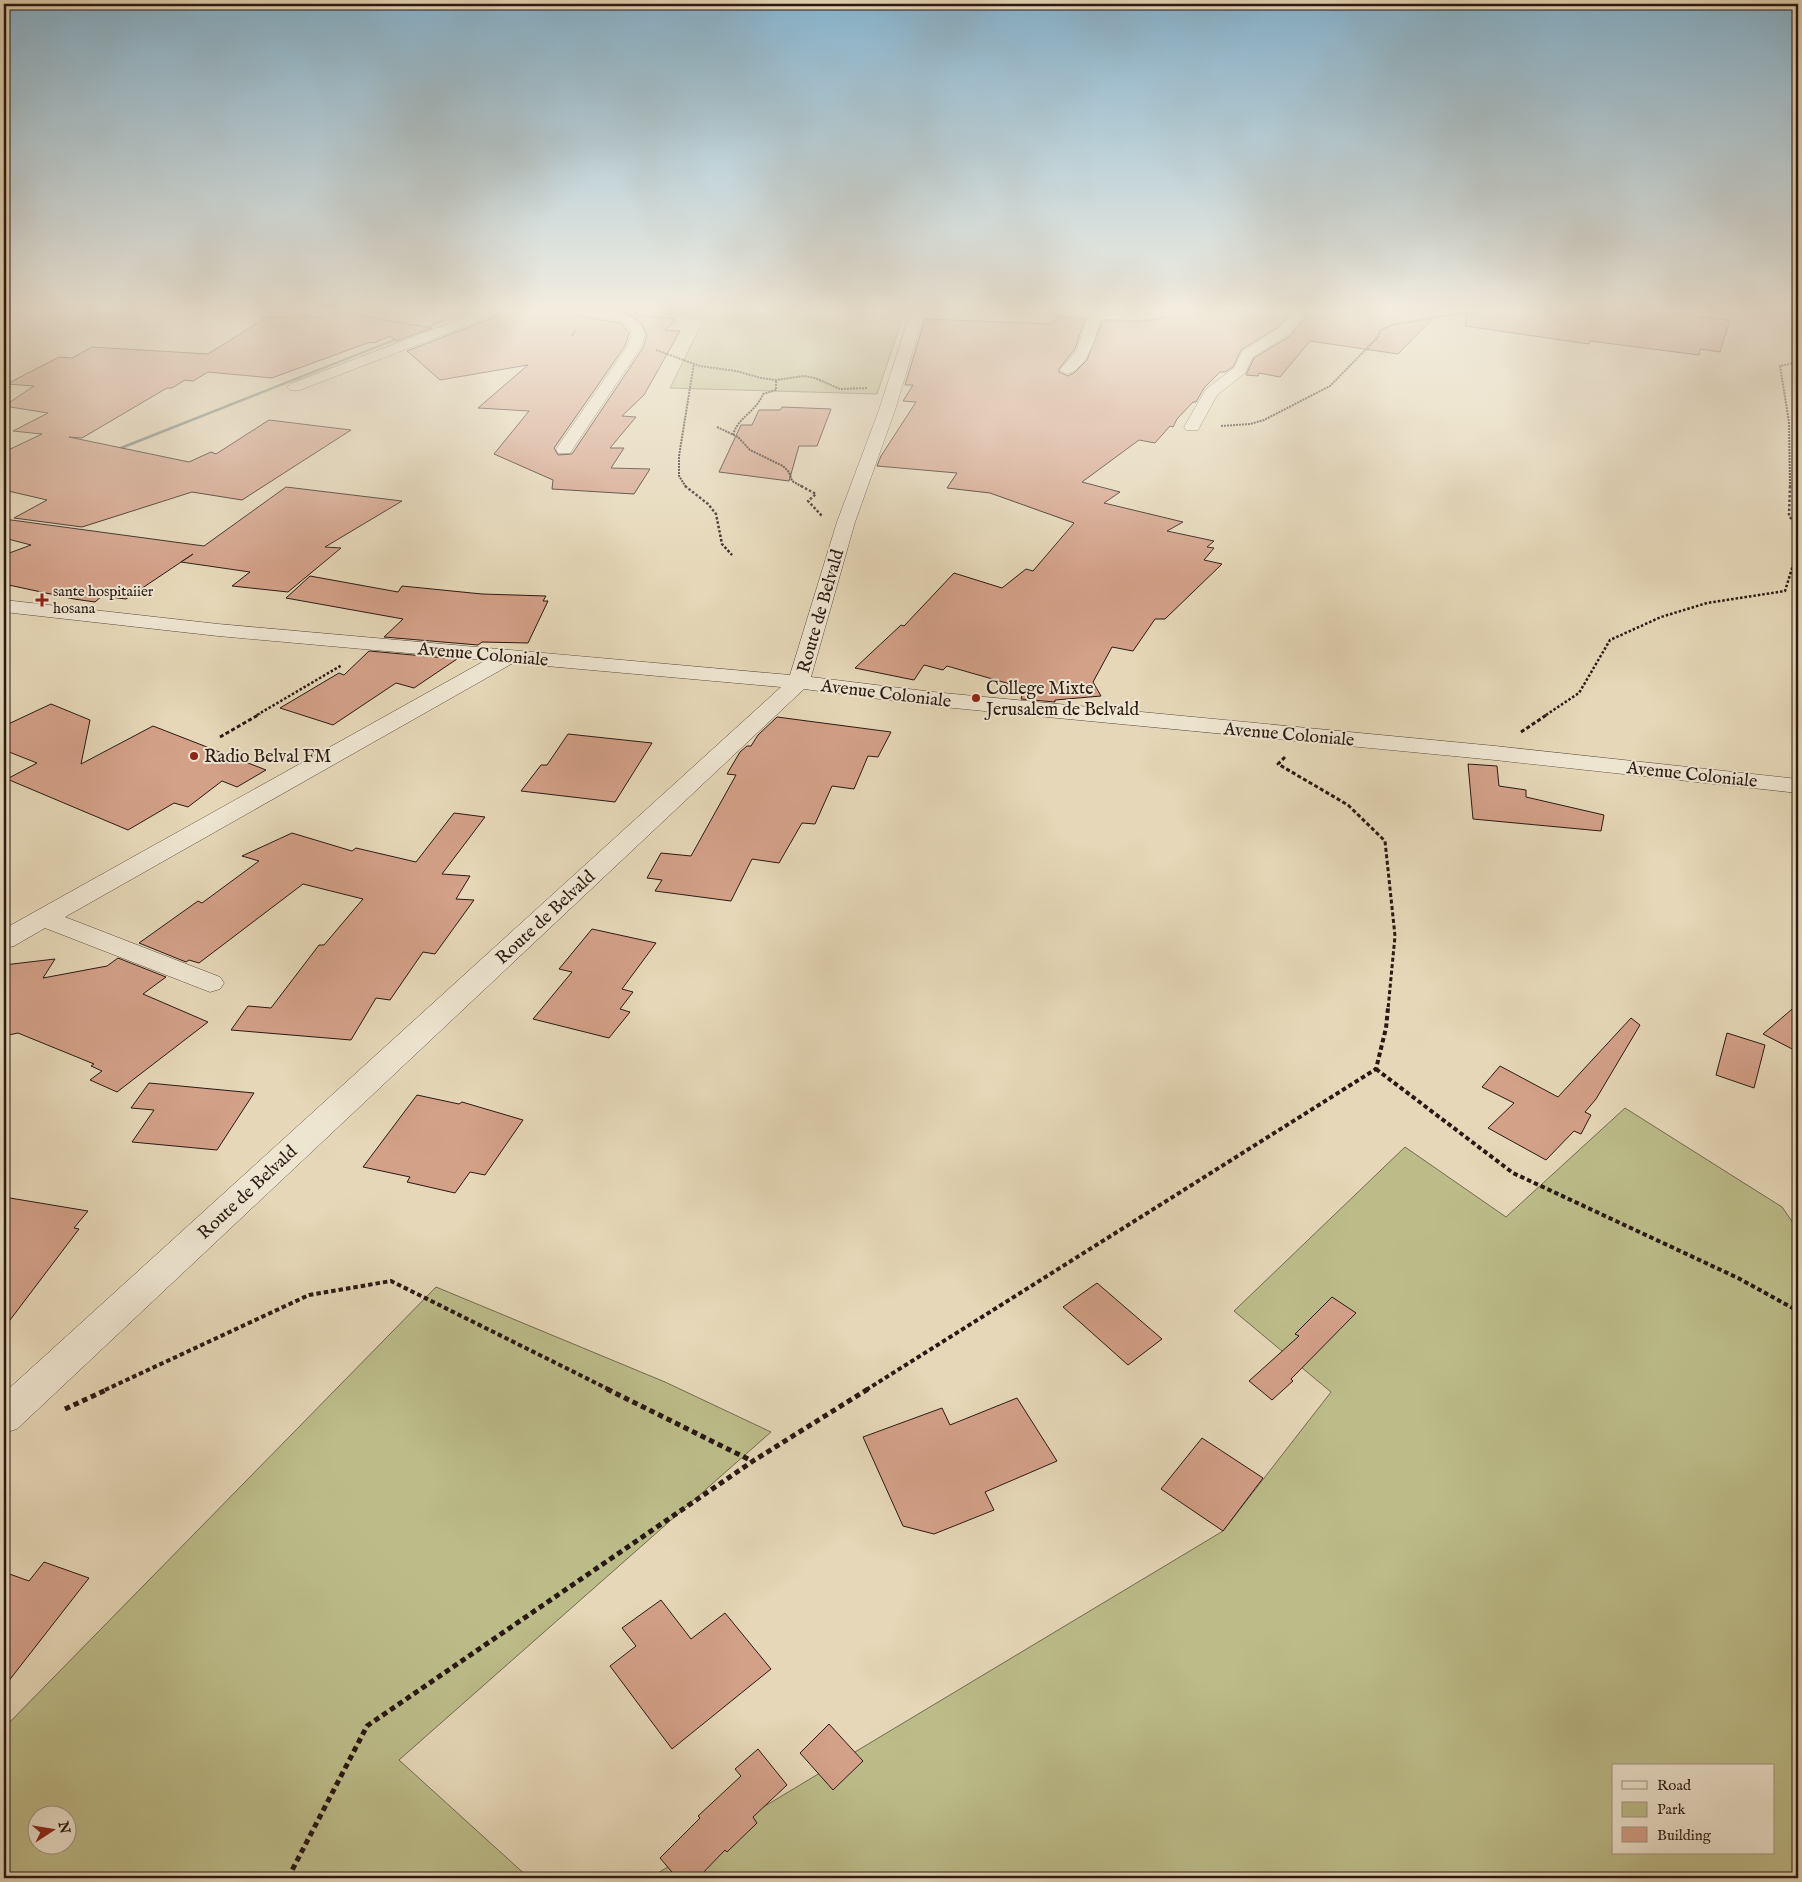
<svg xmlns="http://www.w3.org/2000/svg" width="1802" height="1882" font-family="'IM FELL English',serif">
	<rect width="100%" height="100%" fill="#e5d7b7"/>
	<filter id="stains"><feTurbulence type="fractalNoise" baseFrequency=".004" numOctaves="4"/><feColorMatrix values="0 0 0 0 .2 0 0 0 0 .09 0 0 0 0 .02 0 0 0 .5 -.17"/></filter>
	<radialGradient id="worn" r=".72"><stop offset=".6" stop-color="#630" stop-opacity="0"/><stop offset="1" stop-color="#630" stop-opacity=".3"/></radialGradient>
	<!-- green -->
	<g fill="#bcbc89" stroke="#736a4e" fill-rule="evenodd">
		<polygon points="652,311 905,311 877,394 670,388 703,321"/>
		<path d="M1625,1108L1782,1207L1798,1230V1878H650L765,1806L1223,1531L1331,1392L1234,1311L1405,1147L1506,1217ZM1613,1766H1773V1853H1613Z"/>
		<path d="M436,1287L665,1382L771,1432L399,1760L529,1878H4V1728ZM38,1814H68V1844H38Z"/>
	</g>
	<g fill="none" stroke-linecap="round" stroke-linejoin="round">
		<!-- stream -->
		<polygon fill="#6b7972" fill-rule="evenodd" points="465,311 470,311 112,453 107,452"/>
	</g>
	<!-- building -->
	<g fill="#d3a088" stroke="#2a1913">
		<polygon points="335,311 432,328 396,341 390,336 374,343 370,342 272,378 208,372 193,381 185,380 172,388 167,388 82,438 69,437 189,462 211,452 216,454 269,420 351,430 242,500 192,492 82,527 14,518 47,500 4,490 4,452 42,434 13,431 48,413 4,406 34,386 7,384 59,357 72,358 92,347 208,354 267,317 284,318 293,314 321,318"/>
		<polygon points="501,311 572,311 578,316 621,323 629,333 625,346 554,448 558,455 572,454 643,348 647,335 642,324 634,317 619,311 636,311 637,315 677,319 665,330 680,331 644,395 622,416 636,417 610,448 624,448 611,468 650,469 634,494 552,489 553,480 494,454 529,411 478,408 528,365 440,380 407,351 498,316"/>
		<polygon points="1173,311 1293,311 1278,327 1241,350 1233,367 1225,372 1220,372 1204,388 1196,402 1193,402 1177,419 1173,427 1170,426 1155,443 1139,440 1082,482 1120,492 1104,503 1183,522 1167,531 1214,541 1207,547 1214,548 1204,560 1222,564 1165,619 1155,619 1133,651 1112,647 1093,682 1101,696 1055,700 1055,702 1021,699 1023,692 1014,691 1017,686 947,666 943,670 924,665 914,680 855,668 901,625 904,626 954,573 1002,588 1026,569 1033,571 1074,523 990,493 947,488 957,473 877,466 881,456 916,402 903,401 913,385 905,385 925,319 1052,324 1058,317 1085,319 1075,349 1059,369 1059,372 1068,376 1075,372 1087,360 1102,321 1149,321 1166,317"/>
		<polygon points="1311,311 1440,311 1398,354 1310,341 1280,377 1259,373 1258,376 1246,375 1254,358 1290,336"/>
		<polygon points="1467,311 1640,311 1730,320 1720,352 1700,349 1699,355 1590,341 1589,344 1465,326"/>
		<polygon points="782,407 831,409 817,446 799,446 789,481 719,472 741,425 752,425 759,410 780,410"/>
		<polygon points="286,487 402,501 325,547 341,548 288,592 232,586 250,572 181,562 193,554 126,599 102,596 95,602 74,599 4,584 4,555 31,545 4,538 4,519 204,546"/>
		<polygon points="310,576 398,592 402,586 482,594 546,596 543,601 548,601 528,643 482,642 478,645 384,637 403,619 286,598"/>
		<polygon points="369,651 457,659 414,688 396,683 333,725 280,708 339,673 344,675"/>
		<polygon points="51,704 90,720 81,764 153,726 266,770 237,787 222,781 188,807 174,803 128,830 7,779 37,763 4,750 4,726"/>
		<polygon points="777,717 891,732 878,757 868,756 854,789 832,786 815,824 802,823 779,863 752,859 731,901 655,891 662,880 647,878 661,853 691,856 736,775 727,774 740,752 747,746 751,746 758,735"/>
		<polygon points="568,734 652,743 615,802 521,791 541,765 547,765"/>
		<polygon points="1468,764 1497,766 1499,786 1526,790 1526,797 1604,815 1601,831 1473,819"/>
		<polygon points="454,813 485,817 442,874 470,876 456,899 474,900 435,954 423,952 390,1000 376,998 351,1040 231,1030 248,1006 271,1008 319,945 324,945 363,899 303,884 199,963 189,960 186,962 139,943 198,901 202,903 259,861 242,856 292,833 352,851 356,848 416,862"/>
		<polygon points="592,929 656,943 622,989 633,992 620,1009 630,1012 609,1038 533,1019 572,972 559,969"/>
		<polygon points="118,958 166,977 143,994 208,1022 117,1092 90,1080 102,1071 91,1066 94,1064 18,1033 4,1036 4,965 55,959 43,978 107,966"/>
		<polygon points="1798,1004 1798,1052 1763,1034"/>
		<polygon points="1631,1018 1640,1025 1596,1099 1585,1112 1591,1115 1581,1134 1574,1131 1546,1160 1488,1128 1514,1103 1482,1087 1500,1066 1558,1097"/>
		<polygon points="1727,1033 1765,1045 1754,1088 1716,1075"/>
		<polygon points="149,1083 254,1093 217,1150 132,1142 154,1110 131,1108"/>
		<polygon points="417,1095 459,1104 462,1102 523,1120 485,1175 470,1172 455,1193 407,1182 410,1177 363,1167"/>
		<polygon points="4,1197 88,1211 74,1228 79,1229 4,1328"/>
		<polygon points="1097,1283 1162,1339 1128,1365 1063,1307"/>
		<polygon points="1332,1297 1356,1313 1291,1379 1293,1381 1272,1400 1249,1381 1299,1336 1295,1334"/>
		<polygon points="1017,1398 1057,1461 985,1492 994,1510 934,1534 903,1526 863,1437 942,1408 950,1425"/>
		<polygon points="1202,1438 1263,1478 1223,1531 1161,1489"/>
		<polygon points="44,1562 89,1578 4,1687 4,1572 29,1581"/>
		<polygon points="661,1600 691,1639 725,1613 771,1669 672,1749 610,1666 636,1646 622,1628"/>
		<polygon points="829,1724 863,1761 833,1790 800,1753"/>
		<polygon points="758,1749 787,1785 753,1817 757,1823 727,1852 725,1850 698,1878 677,1878 660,1858 700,1818 698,1816 741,1776 735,1769"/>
	</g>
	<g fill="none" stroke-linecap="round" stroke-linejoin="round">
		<!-- minor casing -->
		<g stroke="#59483c" stroke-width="1">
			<g id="minor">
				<polygon points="481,311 499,311 497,314 300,390 290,390 287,387 290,384"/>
				<path d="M574,311C597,308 636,307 645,334L641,347L570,453H558L556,449L627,347C628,342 632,337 631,332C627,311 583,322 574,311Z"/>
				<polygon points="911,311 925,311 895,410 855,522 811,677 933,692 1495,746 1798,779 1798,793 1495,760 933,706 804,689 17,1429 4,1433 4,1393 781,687 513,663 65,917 220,977 224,983 220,989 210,992 45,928 14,946 4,948 4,929 486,660 218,636 4,612 4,600 218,624 790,675 837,522 879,410"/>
				<path d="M1047,311H1171C1160,324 1117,319 1101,319C1096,337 1087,369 1067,374L1060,370L1077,350L1088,317L1054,315Z"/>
				<polygon points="1295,311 1309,311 1289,334 1253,357 1245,373 1217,395 1198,430 1186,430 1184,427 1206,389 1234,368 1242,352 1279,328"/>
			</g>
		</g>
		<!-- path-far4 -->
		<g stroke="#2a1913" stroke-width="2" stroke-dasharray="2 1" stroke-linecap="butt">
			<polyline points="572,336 576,330"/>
			<polyline points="656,350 700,366 736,371 761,378 776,380 804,376 815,378 840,389 868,388"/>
			<polyline points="1221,426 1250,424 1264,420 1330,386 1377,338 1381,330 1392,325 1474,311"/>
			<polyline points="717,427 738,437 750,450 783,466 789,472 792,481 803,487"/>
			<path d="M733,435C738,417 756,412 763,394L776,390V380"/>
			<polyline points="686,487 679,476 679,456 694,363"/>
			<polyline points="1790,487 1789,422 1780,366 1798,362"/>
		</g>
		<!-- path-far3 -->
		<g stroke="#2a1913" stroke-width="2.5" stroke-dasharray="2.5 2" stroke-linecap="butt">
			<polyline points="685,486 708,504 716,514 722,544 732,555"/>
			<polyline points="801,486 816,494 808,501 822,516"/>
			<polyline points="1790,486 1789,516 1798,527"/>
			<polyline points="257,715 342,665"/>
			<polyline points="1546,715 1579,693 1610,640 1661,617 1707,603 1785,591 1798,549"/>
		</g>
		<!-- path-far2 -->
		<g stroke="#2a1913" stroke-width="3" stroke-dasharray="4 2.5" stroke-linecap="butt">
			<polyline points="1521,732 1548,714"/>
			<polyline points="220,737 260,714"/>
			<polyline points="1285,757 1278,764 1348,805 1385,841 1395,936 1388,1009"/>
		</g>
		<!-- path-far1 -->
		<g stroke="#2a1913" stroke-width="4" stroke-dasharray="4.5 3" stroke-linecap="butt">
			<polyline points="1376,1069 1513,1173 1738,1278 1798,1311"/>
			<polyline points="105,1390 309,1295 391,1281 610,1390"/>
			<polyline points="866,1390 1376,1069 1386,1028 1388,1008"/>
		</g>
		<!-- path -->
		<g stroke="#2a1913" stroke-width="5" stroke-dasharray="5.5 4" stroke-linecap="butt">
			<polyline points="607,1389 752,1461"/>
			<polyline points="65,1409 108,1389"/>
			<polyline points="288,1878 367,1726 753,1461 868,1389"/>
		</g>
		<!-- minor -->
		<use href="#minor" fill="#eee5d0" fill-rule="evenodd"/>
	</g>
	<!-- sky -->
	<linearGradient id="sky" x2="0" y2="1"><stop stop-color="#87b6d2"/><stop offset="0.54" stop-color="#f3eddf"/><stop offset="1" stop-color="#f3eddf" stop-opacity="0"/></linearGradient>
	<rect width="1802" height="574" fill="url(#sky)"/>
	<!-- markers -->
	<g fill="#8f2418" stroke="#eee5d0" stroke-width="2">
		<path d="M39.5 592.5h5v5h5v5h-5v5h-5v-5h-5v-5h5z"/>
		<circle cx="976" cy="698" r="5"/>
		<circle cx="194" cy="756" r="5"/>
	</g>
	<g text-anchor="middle" stroke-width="4" stroke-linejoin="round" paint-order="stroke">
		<!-- far-poi labels -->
		<g font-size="15" fill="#2a1913" stroke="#eee5d0" text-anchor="start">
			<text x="53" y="596">sante hospitaiier<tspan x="53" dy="17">hosana</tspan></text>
		</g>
		<!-- street labels -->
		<g font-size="18" fill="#2a1913" stroke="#eee5d0">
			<text transform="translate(820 611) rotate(-74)" y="6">Route de Belvald</text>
			<text transform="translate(483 654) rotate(5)" y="6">Avenue Coloniale</text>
			<text transform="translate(886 693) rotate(7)" y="6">Avenue Coloniale</text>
			<text transform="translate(1289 734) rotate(5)" y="6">Avenue Coloniale</text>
			<text transform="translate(1692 774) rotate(6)" y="6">Avenue Coloniale</text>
			<text transform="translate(545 917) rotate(-43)" y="6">Route de Belvald</text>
			<text transform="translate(247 1192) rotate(-43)" y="6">Route de Belvald</text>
		</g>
		<!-- poi labels -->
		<g font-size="18" fill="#2a1913" stroke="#eee5d0" text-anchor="start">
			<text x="986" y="694">College Mixte<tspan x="986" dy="21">Jerusalem de Belvald</tspan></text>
			<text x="204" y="762">Radio Belval FM</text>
		</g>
	</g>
	<!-- margin -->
	<rect width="1802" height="1882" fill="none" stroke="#e5d7b7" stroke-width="20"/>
	<rect x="5" y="5" width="1792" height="1872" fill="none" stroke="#2a1913" stroke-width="2.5"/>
	<rect x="10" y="10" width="1782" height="1862" fill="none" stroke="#2a1913"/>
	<!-- legend -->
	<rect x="1612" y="1764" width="162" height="90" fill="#eee5d0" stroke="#a09384"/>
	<rect x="1622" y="1781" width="25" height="8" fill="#eee5d0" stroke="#a09384"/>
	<text x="1657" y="1790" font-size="15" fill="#2a1913">Road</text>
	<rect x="1622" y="1802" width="25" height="15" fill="#bcbc89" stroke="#a09384"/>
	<text x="1657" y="1814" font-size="15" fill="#2a1913">Park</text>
	<rect x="1622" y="1827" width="25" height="15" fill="#d3a088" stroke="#a09384"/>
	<text x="1657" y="1840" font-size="15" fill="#2a1913">Building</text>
	<!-- north arrow -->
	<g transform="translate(52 1830) rotate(78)"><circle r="24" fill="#eee5d0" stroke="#a09384"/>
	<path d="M0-4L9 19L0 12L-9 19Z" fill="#8f2418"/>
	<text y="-8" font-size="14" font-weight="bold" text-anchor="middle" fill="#2a1913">N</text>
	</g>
	<rect width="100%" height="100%" filter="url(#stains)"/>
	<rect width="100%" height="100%" fill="url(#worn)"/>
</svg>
